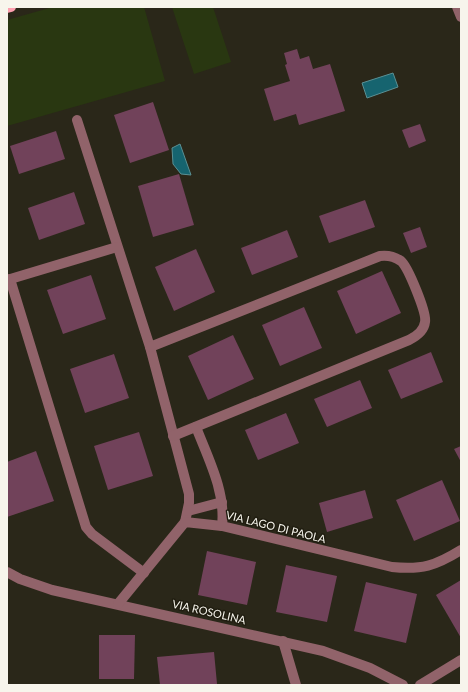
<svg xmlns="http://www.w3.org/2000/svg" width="468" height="692" font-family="Lato,sans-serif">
	<rect width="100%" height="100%" fill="#2a2719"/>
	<!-- green -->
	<g fill="#293711">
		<polygon points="53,7 144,7 165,81 7,126 7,20"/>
		<polygon points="172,7 213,7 231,62 194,74"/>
	</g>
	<!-- water -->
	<g fill="#16646f" stroke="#5a9094">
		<polygon points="393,73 398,87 367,98 362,83"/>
		<polygon points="180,144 191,175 181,174 173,164 172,148"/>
	</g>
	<!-- building -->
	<g fill="#71425a">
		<polygon points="297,49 300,59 309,56 313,69 330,64 345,111 299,125 296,114 274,121 264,89 290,81 285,65 287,64 284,53"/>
		<polygon points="153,102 169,150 130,163 114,115"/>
		<polygon points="420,124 426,141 409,148 402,130"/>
		<polygon points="56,131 65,159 19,174 10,146"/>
		<polygon points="179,174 194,225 153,237 138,186"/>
		<polygon points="74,192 85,224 39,240 28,208"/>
		<polygon points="365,200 375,227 329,243 319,216"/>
		<polygon points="420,227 427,247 411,253 403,233"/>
		<polygon points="287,230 298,257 252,275 241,248"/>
		<polygon points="196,249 215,292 174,311 155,267"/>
		<polygon points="382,271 401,313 356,334 337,291"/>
		<polygon points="91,275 106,319 63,334 47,290"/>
		<polygon points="304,307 322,348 280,366 262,325"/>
		<polygon points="233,335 254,379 208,400 188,356"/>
		<polygon points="431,352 443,382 401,399 388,370"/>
		<polygon points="114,354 129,398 85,413 70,369"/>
		<polygon points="360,380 372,408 327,427 314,399"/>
		<polygon points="286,413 299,443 258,460 245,430"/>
		<polygon points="139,432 153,476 108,490 94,446"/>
		<polygon points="461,446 461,462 454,449"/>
		<polygon points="36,451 54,501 7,517 7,462"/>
		<polygon points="442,480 460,521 414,541 396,500"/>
		<polygon points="365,490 373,518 327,532 319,503"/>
		<polygon points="207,551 256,562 247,605 198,595"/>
		<polygon points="286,565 337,576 327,622 276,612"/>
		<polygon points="461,580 461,638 436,595"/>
		<polygon points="366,582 417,594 406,643 354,631"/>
		<polygon points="99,635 135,635 134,679 99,679"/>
		<polygon points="214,652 217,684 202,685 160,685 157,657"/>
	</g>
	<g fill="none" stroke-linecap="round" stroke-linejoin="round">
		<!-- street -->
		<g stroke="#91636a" stroke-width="10">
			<polyline points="457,7 461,17"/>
			<polyline points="77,120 150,347 189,494 189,503 185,522"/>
			<polyline points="10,279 86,527 92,534 144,573"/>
			<polyline points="7,280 117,247"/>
			<path d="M150,347L380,256C387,255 395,257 401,261C408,267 427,313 425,322C424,331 417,336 409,340L173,436"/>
			<path d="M196,427C208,458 226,492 222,526"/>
			<polyline points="188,511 222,502"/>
			<polyline points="7,572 20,579 52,590 323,651 370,668 403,685"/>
			<path d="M118,604L185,522L222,526L392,567C422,570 435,566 461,550"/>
			<polyline points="283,641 296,685"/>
			<polyline points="420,685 461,660"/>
		</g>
		<!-- primary -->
		<polyline stroke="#fd9faf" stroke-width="10" points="7,8 11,7"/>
	</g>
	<g text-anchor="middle" stroke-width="3" stroke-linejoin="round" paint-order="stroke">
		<!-- street labels -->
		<g font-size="11" fill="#f7f5ec" stroke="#201d10">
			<text transform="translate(276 527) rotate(14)" y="4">VIA LAGO DI PAOLA</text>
			<text transform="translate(209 612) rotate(13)" y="4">VIA ROSOLINA</text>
		</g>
	</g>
	<!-- border -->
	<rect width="468" height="692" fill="none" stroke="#f7f5ec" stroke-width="16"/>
</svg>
